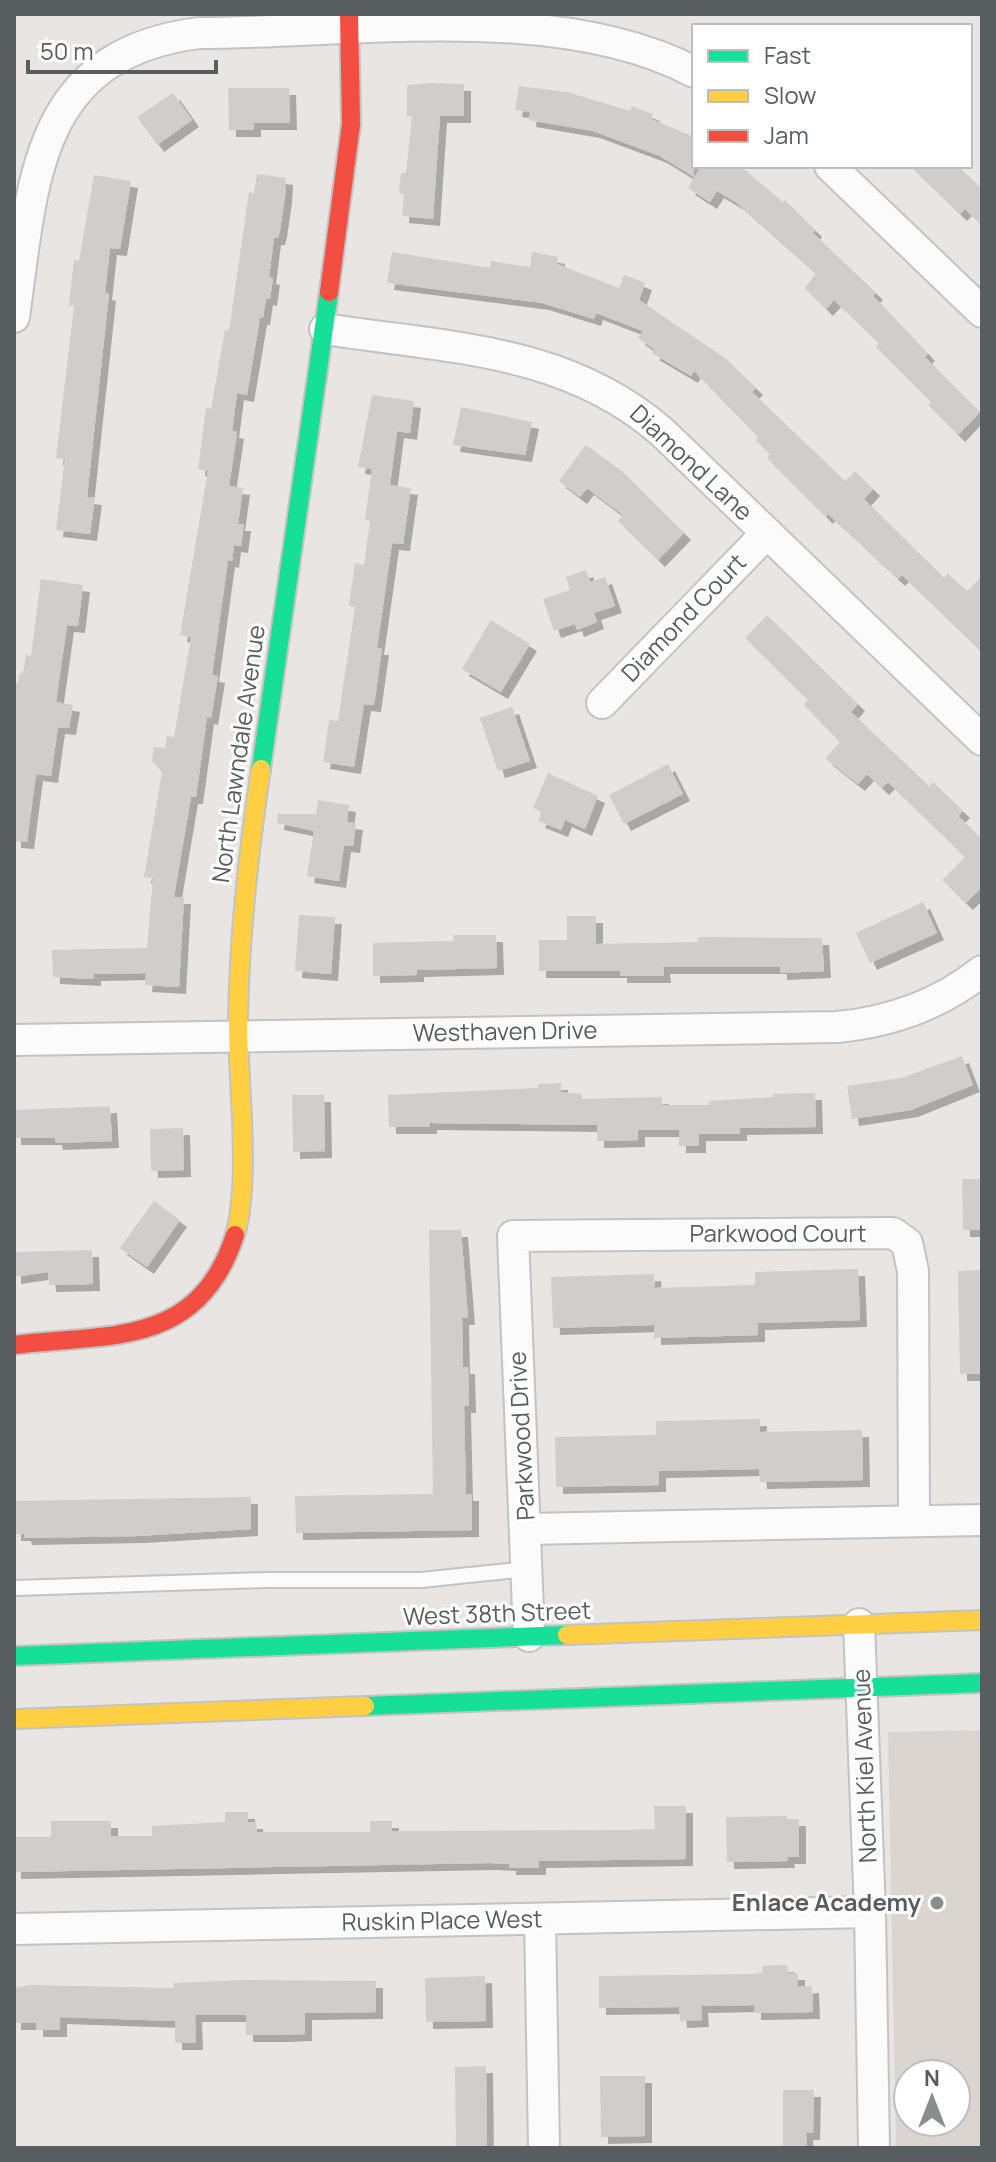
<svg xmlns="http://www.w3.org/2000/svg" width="996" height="2162" font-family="Manrope,sans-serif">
	<defs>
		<filter id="shadow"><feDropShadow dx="7" dy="7" stdDeviation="0" flood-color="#0004"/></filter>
	</defs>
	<rect width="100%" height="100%" fill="#e8e5e2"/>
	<!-- education -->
	<path fill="#dad5d1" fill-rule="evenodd" d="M982,1730V2148H896L888,1732ZM908,2074H956V2122H908Z"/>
	<!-- building -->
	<g fill="#d0cdcc" filter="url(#shadow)">
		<polygon points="432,83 464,84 464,116 440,116 433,219 402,216 404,194 399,193 401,173 406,173 412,116 407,116 407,85"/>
		<polygon points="519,86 567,92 630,111 632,106 653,114 651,119 694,137 694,177 660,156 593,131 529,120 530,112 515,110"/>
		<polygon points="228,88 289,88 290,123 254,123 254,130 229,130"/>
		<polygon points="173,93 192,120 157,145 137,117"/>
		<polygon points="701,166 740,166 783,202 785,200 815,230 813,233 876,293 873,296 928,354 925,357 980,412 958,435 928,405 931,402 876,347 879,343 834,300 826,309 805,288 816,273 737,203 717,191 710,202 688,188"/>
		<polygon points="910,166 958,166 982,189 982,226 965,209 960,214"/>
		<polygon points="257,174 286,178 285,196 280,230 278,238 274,238 269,277 273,278 270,299 266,298 263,318 260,318 247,395 237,393 232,431 237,432 229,486 243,488 238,524 244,524 241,546 234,545 232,561 228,560 212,675 218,676 211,718 207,717 196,797 191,797 174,897 184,897 179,987 145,985 146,973 94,974 94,979 53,977 52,950 147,948 153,878 144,877 162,772 152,761 154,747 165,748 167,736 174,737 191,637 180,635 208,471 198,469 206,408 211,409 225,330 229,331 249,192 254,193"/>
		<polygon points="94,175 131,181 120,249 110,248 105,293 109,294 87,497 95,498 90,534 56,530 65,459 56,458 74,306 69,305 74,260 79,261"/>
		<polygon points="392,252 490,268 491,261 530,267 532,252 558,257 557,264 619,288 624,275 645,283 639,300 725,358 756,388 752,392 845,481 855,471 873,489 864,499 944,578 948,574 967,591 982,576 982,652 902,575 898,579 849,533 828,514 826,517 767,458 770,454 755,440 758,437 694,371 691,376 652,353 655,350 638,338 643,331 596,313 594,319 542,303 387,283"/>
		<polygon points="372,395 414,401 410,433 397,431 390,485 411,488 403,544 392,543 377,648 382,648 374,705 364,704 354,767 323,762 329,720 338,721 355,607 349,606 355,563 364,565 370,521 365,520 372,469 358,467"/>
		<polygon points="461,407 532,422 525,455 453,445"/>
		<polygon points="586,445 623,472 684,533 658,560 618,521 623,515 587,488 580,497 559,481"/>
		<polygon points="586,570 590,582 605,577 615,606 594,613 597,622 577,630 575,624 554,631 543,599 570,590 566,577"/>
		<polygon points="41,579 83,585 78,626 67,625 56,702 73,705 69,728 58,727 51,776 36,774 27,842 14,841 14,683 18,683 20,673 23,673 26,655 31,656"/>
		<polygon points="767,615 858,704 851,712 929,786 933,782 963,811 958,816 982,839 982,887 966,903 942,880 965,857 888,782 882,788 867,774 858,784 825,758 840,742 804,705 808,700 745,638"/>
		<polygon points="491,620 530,644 501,692 462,669"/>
		<polygon points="512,707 530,761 498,771 480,718"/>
		<polygon points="668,764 683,794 624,824 609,795"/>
		<polygon points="548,773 598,796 585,829 565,820 561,830 538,821 542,812 533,808"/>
		<polygon points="318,800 349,805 347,822 356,823 353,846 344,845 339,881 307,876 314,831 277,823 278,814 316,814"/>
		<polygon points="923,902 937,933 870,963 856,933"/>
		<polygon points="299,915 335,917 331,974 295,971"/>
		<polygon points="567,916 596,916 596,944 698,942 698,937 822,938 824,971 780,973 780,967 663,967 664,976 620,976 620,971 539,971 539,940 567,940"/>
		<polygon points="453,935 496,935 497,968 417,970 417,975 373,976 373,943 454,941"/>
		<polygon points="962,1056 973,1085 911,1110 852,1119 847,1086 901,1078"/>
		<polygon points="561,1083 561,1092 582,1094 582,1099 662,1097 662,1105 709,1105 709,1101 774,1097 773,1094 815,1093 816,1127 740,1128 740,1134 699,1134 699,1146 679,1146 679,1130 638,1130 638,1140 597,1141 597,1125 430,1123 430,1127 389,1127 388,1095 538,1088 538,1084"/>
		<polygon points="292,1095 324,1095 325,1151 293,1152"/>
		<polygon points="110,1106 112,1141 56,1143 55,1138 14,1138 14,1110"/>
		<polygon points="183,1128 184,1170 151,1171 150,1129"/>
		<polygon points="962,1179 982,1179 982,1230 963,1230"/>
		<polygon points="154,1201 180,1220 147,1267 120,1248"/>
		<polygon points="429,1230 461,1230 468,1318 462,1318 463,1367 468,1367 469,1406 464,1406 466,1494 472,1494 472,1530 296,1533 295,1496 433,1494"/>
		<polygon points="92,1250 93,1284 49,1285 48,1272 14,1277 14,1252"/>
		<polygon points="858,1269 860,1320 758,1323 758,1335 654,1338 654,1325 553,1328 551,1277 654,1274 655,1288 755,1285 755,1272"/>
		<polygon points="982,1270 982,1374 960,1374 958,1271"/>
		<polygon points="760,1419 760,1432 862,1430 863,1480 760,1482 759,1469 659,1471 659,1485 556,1487 555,1437 656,1435 656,1421"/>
		<polygon points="251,1497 251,1529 138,1536 25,1538 24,1534 14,1534 14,1501"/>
		<polygon points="654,1806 686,1806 686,1859 539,1861 539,1868 509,1868 509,1864 490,1863 14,1872 14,1837 51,1837 51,1821 111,1821 111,1836 152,1836 152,1826 225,1822 225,1812 248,1812 248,1822 256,1822 257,1832 370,1832 370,1821 392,1821 392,1831 630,1830 655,1829"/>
		<polygon points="787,1816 787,1819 799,1819 799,1857 787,1857 788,1861 727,1862 726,1817"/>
		<polygon points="787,1965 788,1973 798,1973 798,1987 812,1986 813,2012 754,2013 754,2005 701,2006 702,2020 680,2021 679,2007 599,2008 599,1976 753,1974 762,1973 762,1966"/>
		<polygon points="485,1976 486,2021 426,2022 425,1978"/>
		<polygon points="245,1980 376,1981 376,2012 305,2013 305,2034 283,2035 246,2035 246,2015 195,2015 196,2043 175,2043 175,2021 60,2017 60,2030 36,2030 36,2023 14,2023 14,1988 30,1985 174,1988 174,1983"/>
		<polygon points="486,2066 487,2148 456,2148 455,2067"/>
		<polygon points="600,2076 645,2076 645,2136 601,2137"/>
		<polygon points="783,2090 814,2090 813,2133 806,2133 807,2148 783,2148"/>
	</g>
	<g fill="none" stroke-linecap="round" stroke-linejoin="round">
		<!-- lane casing -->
		<g stroke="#c3c3c3" stroke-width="18">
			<polyline id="lane" points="14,1588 267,1580 421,1580 527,1569"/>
		</g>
		<!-- street casing -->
		<g stroke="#c3c3c3" stroke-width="34">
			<g id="street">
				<polyline points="830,166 982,312"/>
				<path d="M14,317C33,184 33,54 199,33C350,33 558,0 694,72"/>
				<path d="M325,329C446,348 566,348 662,432L982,740"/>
				<polyline points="602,703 767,533"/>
				<path d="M14,1040L837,1027C891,1022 939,1005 982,971"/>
				<polyline points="526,1529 982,1520"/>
				<polyline points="859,1624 870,1912 874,2148"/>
				<polyline points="529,1636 513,1236 893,1233 907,1243 913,1271 914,1520"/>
				<polyline points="540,1919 544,2148"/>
				<polyline points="14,1929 870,1912"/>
			</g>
		</g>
		<!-- fast casing -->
		<g stroke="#c3c3c3" stroke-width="22">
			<g id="fast">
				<polyline points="261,769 329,292"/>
				<polyline points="14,1656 567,1635"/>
				<polyline points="365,1706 982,1683"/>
			</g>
		</g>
		<!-- slow casing -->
		<g stroke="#c3c3c3" stroke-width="22">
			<g id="slow">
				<path d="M235,1235C251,1179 238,1084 238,1023C239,937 248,854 261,769"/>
				<polyline points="567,1635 982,1620"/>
				<polyline points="14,1719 365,1706"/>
			</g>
		</g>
		<!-- jam casing -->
		<g stroke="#c3c3c3" stroke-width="22">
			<g id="jam">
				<polyline points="329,292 351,124 349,14"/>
				<path d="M14,1345C108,1333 198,1349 235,1235"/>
			</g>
		</g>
		<!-- lane -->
		<use href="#lane" stroke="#fcfbfb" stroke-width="14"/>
		<!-- street -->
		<use href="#street" stroke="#fcfbfb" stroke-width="30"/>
		<!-- fast -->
		<use href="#fast" stroke="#16e098" stroke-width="18"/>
		<!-- slow -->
		<use href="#slow" stroke="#ffcf43" stroke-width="18"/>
		<!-- jam -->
		<use href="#jam" stroke="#f24e42" stroke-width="18"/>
	</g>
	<!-- markers -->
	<circle fill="#8a8d8e" stroke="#fff" stroke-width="3" cx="937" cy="1903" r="8"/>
	<g text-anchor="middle" stroke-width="6" stroke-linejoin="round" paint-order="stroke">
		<!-- street labels -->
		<g font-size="24" fill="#585d60" stroke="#fff">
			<text transform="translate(691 463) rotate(43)" y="8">Diamond Lane</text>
			<text transform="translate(684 618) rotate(-46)" y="8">Diamond Court</text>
			<text transform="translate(239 754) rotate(-82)" y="8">North Lawndale Avenue</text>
			<text transform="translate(505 1032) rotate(-1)" y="8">Westhaven Drive</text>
			<text x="778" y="1242">Parkwood Court</text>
			<text transform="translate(522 1436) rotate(-93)" y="8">Parkwood Drive</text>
			<text transform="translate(497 1614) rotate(-2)" y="8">West 38th Street</text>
			<text transform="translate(865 1766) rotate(-92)" y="8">North Kiel Avenue</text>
			<text transform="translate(442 1921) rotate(-1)" y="8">Ruskin Place West</text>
		</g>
		<!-- poi labels -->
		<g font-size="24" font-weight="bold" fill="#585d60" stroke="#fff" text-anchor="end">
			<text x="921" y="1911">Enlace Academy</text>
		</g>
	</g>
	<!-- border -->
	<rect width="996" height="2162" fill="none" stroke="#585d60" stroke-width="32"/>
	<!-- legend -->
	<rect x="692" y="24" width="280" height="144" fill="#ffffff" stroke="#bcbebf" stroke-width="2"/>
	<rect x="708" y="50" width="40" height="12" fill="#16e098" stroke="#bcbebf" stroke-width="2"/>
	<text x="764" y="64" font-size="24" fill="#585d60">Fast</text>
	<rect x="708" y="90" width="40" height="12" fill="#ffcf43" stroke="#bcbebf" stroke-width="2"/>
	<text x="764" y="104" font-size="24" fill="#585d60">Slow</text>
	<rect x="708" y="130" width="40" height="12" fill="#f24e42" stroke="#bcbebf" stroke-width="2"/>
	<text x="764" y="144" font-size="24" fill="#585d60">Jam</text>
	<!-- north arrow -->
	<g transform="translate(932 2098)"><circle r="38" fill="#ffffff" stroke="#bcbebf" stroke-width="2"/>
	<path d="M0-6L14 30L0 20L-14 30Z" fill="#8a8d8e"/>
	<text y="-12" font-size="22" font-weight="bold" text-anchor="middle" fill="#585d60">N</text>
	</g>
	<!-- scale -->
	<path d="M28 60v12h188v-12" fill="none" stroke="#585d60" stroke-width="4"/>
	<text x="40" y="60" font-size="24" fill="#585d60" stroke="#ffffff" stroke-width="6" paint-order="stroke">50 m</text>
</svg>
